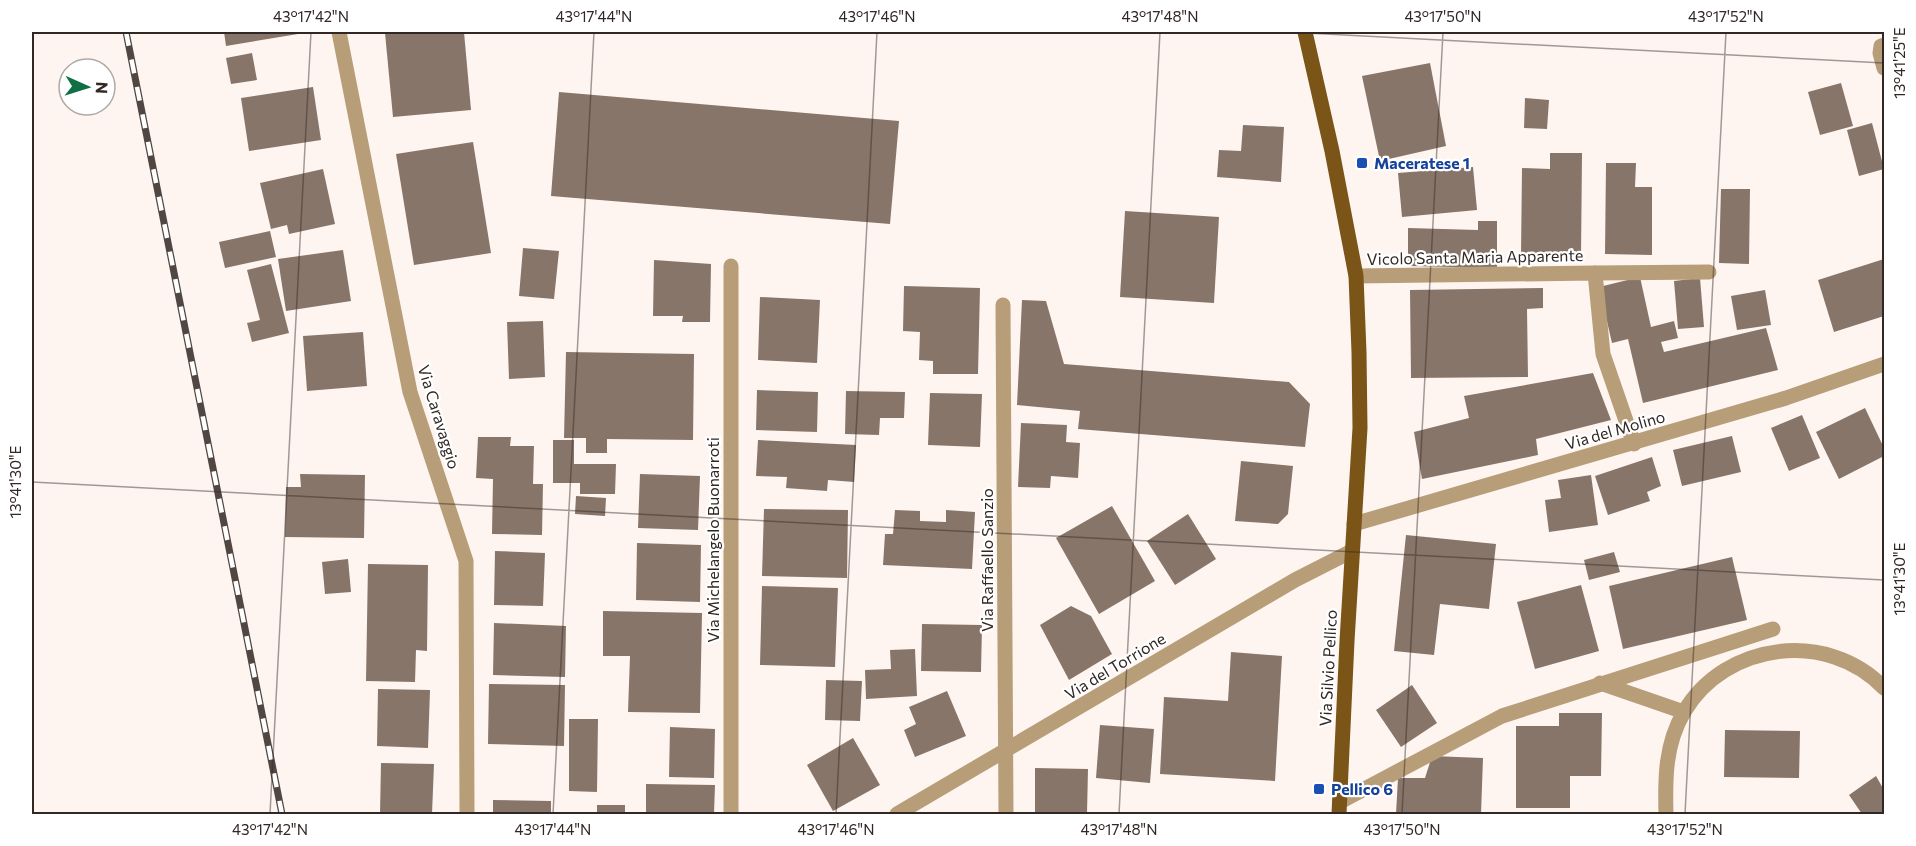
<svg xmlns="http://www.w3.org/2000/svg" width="1916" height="846" font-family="Commissioner,sans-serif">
	<rect width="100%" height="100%" fill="#fef5f1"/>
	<!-- building -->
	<g fill="#877569">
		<polygon points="224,32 297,32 298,34 226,46"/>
		<polygon points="403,32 464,32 471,110 393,117 385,33"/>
		<polygon points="252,53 257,80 231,84 226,58"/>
		<polygon points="1430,63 1446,146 1380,161 1362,76"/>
		<polygon points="1841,83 1853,126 1820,135 1808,92"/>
		<polygon points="313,87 321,140 249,151 241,98"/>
		<polygon points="559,92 899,121 890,224 551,196"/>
		<polygon points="1525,98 1549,100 1547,129 1524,128"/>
		<polygon points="1872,123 1884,169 1859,176 1847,130"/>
		<polygon points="1243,125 1284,127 1281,182 1217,177 1219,150 1241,151"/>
		<polygon points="473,142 491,253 414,265 396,154"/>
		<polygon points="1550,153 1582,153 1581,256 1521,255 1522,168 1550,169"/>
		<polygon points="1606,163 1636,163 1635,187 1652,187 1652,255 1605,254"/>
		<polygon points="1473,167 1477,210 1402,217 1398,173"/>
		<polygon points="323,169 335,224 289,234 287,225 271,229 260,183"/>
		<polygon points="1721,189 1750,189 1749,264 1719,263"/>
		<polygon points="1125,211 1219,217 1214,303 1120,297"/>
		<polygon points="1478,221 1497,221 1497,268 1408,266 1408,228 1478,230"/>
		<polygon points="270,231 276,257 225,268 219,242"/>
		<polygon points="523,248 559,251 554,299 519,296"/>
		<polygon points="343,250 351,301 286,311 278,259"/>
		<polygon points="1884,259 1884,316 1834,332 1818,280"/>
		<polygon points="654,260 711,264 710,322 682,322 683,316 653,316"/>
		<polygon points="271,264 289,333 252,342 247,323 260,320 247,270"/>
		<polygon points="1640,277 1651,327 1674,321 1678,338 1661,342 1664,352 1766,328 1778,370 1643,403 1628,339 1612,343 1599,287"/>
		<polygon points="1700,278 1704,327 1678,329 1674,281"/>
		<polygon points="904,286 980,288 978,374 933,374 933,361 919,360 920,332 903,331"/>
		<polygon points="1543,288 1543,308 1527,309 1528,377 1411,378 1410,290"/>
		<polygon points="1765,290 1771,325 1737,330 1731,296"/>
		<polygon points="760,297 820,300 817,363 758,360"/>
		<polygon points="1022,300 1046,301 1064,364 1289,382 1310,404 1305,447 1078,429 1080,411 1017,405"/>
		<polygon points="543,321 545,377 509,379 507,322"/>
		<polygon points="363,332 367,386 307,391 303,336"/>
		<polygon points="566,352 694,354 693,440 607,439 607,453 586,453 586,438 564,438"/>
		<polygon points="1593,373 1611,420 1536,439 1538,455 1422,479 1414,432 1469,418 1464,396"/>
		<polygon points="757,390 818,392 817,432 756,430"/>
		<polygon points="846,391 905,392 904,418 880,418 879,435 845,434"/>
		<polygon points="930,393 982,394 980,447 928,445"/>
		<polygon points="1865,408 1884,448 1884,456 1839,479 1816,432"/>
		<polygon points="1802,415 1820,458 1789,471 1771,428"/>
		<polygon points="1021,423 1067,425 1066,442 1080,443 1078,478 1051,476 1050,488 1018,487"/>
		<polygon points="1732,436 1741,472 1682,486 1673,450"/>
		<polygon points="478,437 511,437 510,446 534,446 533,484 543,484 542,535 492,534 493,479 476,478"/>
		<polygon points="553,440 574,440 574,464 616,464 615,494 580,494 580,483 553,483"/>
		<polygon points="758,440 856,445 854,482 828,480 827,491 786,488 787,477 756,476"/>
		<polygon points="1652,457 1661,486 1647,492 1650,501 1608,515 1595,476"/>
		<polygon points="1241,461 1293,466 1288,514 1278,524 1235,521"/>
		<polygon points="300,474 365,475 364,538 285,537 286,487 301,487"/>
		<polygon points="640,474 700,476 698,530 638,528"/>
		<polygon points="1591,475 1598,525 1549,532 1545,500 1561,498 1558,480"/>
		<polygon points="576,496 606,498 605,516 575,514"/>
		<polygon points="1112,506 1155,581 1099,614 1056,538"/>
		<polygon points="764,509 848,510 847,578 762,576"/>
		<polygon points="895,510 920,511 920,521 946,522 946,510 975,512 972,569 883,565 885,534 893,534"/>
		<polygon points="1188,514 1216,559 1175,585 1147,541"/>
		<polygon points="1406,535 1496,544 1489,609 1440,604 1434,655 1394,651"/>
		<polygon points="637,543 701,545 700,602 636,600"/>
		<polygon points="495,551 545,553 543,606 494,605"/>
		<polygon points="1614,552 1620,572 1589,580 1584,560"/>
		<polygon points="1732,557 1747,620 1623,649 1609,586"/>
		<polygon points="348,559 351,592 325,594 322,562"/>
		<polygon points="368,564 428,565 427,651 416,650 415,682 366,681"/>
		<polygon points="1581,585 1599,651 1535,669 1517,602"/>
		<polygon points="762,586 838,588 835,667 760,665"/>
		<polygon points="1071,606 1091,616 1112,654 1069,680 1040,625"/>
		<polygon points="603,611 702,613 700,713 628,712 630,656 603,656"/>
		<polygon points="494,623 566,626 565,677 493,675"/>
		<polygon points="922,624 982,625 981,672 921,671"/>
		<polygon points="915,649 917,696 866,699 865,670 891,669 890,650"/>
		<polygon points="1231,652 1282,656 1275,781 1160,774 1164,697 1228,701"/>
		<polygon points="826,680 862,681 860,721 825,720"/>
		<polygon points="489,684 565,685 564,746 488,744"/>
		<polygon points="1412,685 1437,723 1401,747 1376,710"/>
		<polygon points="378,689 430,690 428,748 377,746"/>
		<polygon points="947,691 966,736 915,757 904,730 916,724 909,707"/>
		<polygon points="1559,713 1602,713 1601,776 1570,776 1570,808 1516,808 1516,726 1559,726"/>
		<polygon points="569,719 598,719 597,792 569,791"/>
		<polygon points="1100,725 1154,729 1150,783 1096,778"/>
		<polygon points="670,727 715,729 714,778 669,777"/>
		<polygon points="1725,730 1800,731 1799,778 1724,777"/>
		<polygon points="853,738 880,785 833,811 807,765"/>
		<polygon points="1432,756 1483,758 1481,814 1396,814 1398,778 1425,778"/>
		<polygon points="381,763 434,764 432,814 380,814"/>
		<polygon points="1035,768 1088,769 1087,814 1035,814"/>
		<polygon points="1876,776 1884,790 1884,814 1862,814 1849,795"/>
		<polygon points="646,784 715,785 714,814 646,814"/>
		<polygon points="493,800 551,801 551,814 493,814"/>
		<rect x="597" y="805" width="28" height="9"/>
	</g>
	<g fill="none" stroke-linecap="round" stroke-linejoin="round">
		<!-- minor -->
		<g stroke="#b89d79" stroke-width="15">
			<polyline points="339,32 410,392 466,561 467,814"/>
			<polyline points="1884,45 1881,46 1880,53 1884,68"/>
			<polyline points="731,266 731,814"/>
			<polyline points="1595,273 1709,272"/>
			<polyline points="1356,276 1595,273 1603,354 1634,444"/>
			<polyline points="1003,305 1006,814"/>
			<polyline points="1354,524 1786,398 1884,364"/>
			<polyline points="1600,683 1684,712"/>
			<polyline points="1340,802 1502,716 1773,629"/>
			<polyline points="897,814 1295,580 1352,551"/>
			<path d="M1666,814C1665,779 1665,744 1684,712C1725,642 1828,629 1884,688"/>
		</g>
		<!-- major -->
		<polyline stroke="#7a5517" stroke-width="15" points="1305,32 1332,151 1356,276 1359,352 1360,428 1347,641 1339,814"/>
		<!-- rail casing -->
		<g stroke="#504743" stroke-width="7">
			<polyline id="rail" points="126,32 282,814"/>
		</g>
		<!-- rail -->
		<use href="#rail" stroke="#fff" stroke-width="4.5" stroke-dasharray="14" stroke-linecap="butt"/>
	</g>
	<!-- ticks -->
	<path fill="none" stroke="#312825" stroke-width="1.5" stroke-opacity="0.45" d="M1287,32L1884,63M32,482L1884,580M270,814L311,32M553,814L594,32M836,814L877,32M1119,814L1160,32M1402,814L1443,32M1685,814L1726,32"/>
	<!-- markers -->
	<g fill="#1a4fb4" stroke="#fff" stroke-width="2">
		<rect x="1356" y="157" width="12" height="12" rx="3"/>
		<rect x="1313" y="783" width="12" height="12" rx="3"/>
	</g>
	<g text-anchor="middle" stroke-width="4.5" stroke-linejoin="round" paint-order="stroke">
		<!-- transit labels -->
		<g font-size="16" font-weight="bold" fill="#164399" stroke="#fff" text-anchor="start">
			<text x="1374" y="169">Maceratese 1</text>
			<text x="1331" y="795">Pellico 6</text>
		</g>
		<!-- street labels -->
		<g font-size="16" fill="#312825" stroke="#fff">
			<text transform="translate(1475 257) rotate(-1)" y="6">Vicolo Santa Maria Apparente</text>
			<text transform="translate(439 417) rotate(73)" y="6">Via Caravaggio</text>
			<text transform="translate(1615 430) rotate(-16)" y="6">Via del Molino</text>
			<text transform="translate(713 540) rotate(-90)" y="6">Via Michelangelo Buonarroti</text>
			<text transform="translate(987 560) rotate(-90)" y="6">Via Raffaello Sanzio</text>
			<text transform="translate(1115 666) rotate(-31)" y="6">Via del Torrione</text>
			<text transform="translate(1328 668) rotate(-87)" y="6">Via Silvio Pellico</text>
		</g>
	</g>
	<!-- border -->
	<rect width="1916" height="846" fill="none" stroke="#ffffff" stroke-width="66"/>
	<!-- north arrow -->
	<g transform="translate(87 87) rotate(93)"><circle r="28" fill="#ffffff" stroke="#ada9a8" stroke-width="1.5"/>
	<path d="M0-4.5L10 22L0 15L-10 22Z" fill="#0f7045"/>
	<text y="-9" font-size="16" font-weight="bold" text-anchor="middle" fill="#312825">N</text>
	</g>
	<rect x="33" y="33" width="1850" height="780" fill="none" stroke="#312825" stroke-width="2"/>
	<g font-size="15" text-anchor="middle" fill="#312825">
		<text x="311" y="22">43°17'42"N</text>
		<text x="594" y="22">43°17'44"N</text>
		<text x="877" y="22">43°17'46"N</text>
		<text x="1160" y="22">43°17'48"N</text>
		<text x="1443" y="22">43°17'50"N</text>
		<text x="1726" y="22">43°17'52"N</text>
		<text transform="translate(1900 63) rotate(-90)" y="5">13°41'25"E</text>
		<text transform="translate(16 482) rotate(-90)" y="5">13°41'30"E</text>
		<text transform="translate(1900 579) rotate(-90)" y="5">13°41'30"E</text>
		<text x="270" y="835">43°17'42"N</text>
		<text x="553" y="835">43°17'44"N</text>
		<text x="836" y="835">43°17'46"N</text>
		<text x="1119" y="835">43°17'48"N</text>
		<text x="1402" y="835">43°17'50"N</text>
		<text x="1685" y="835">43°17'52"N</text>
	</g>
</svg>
